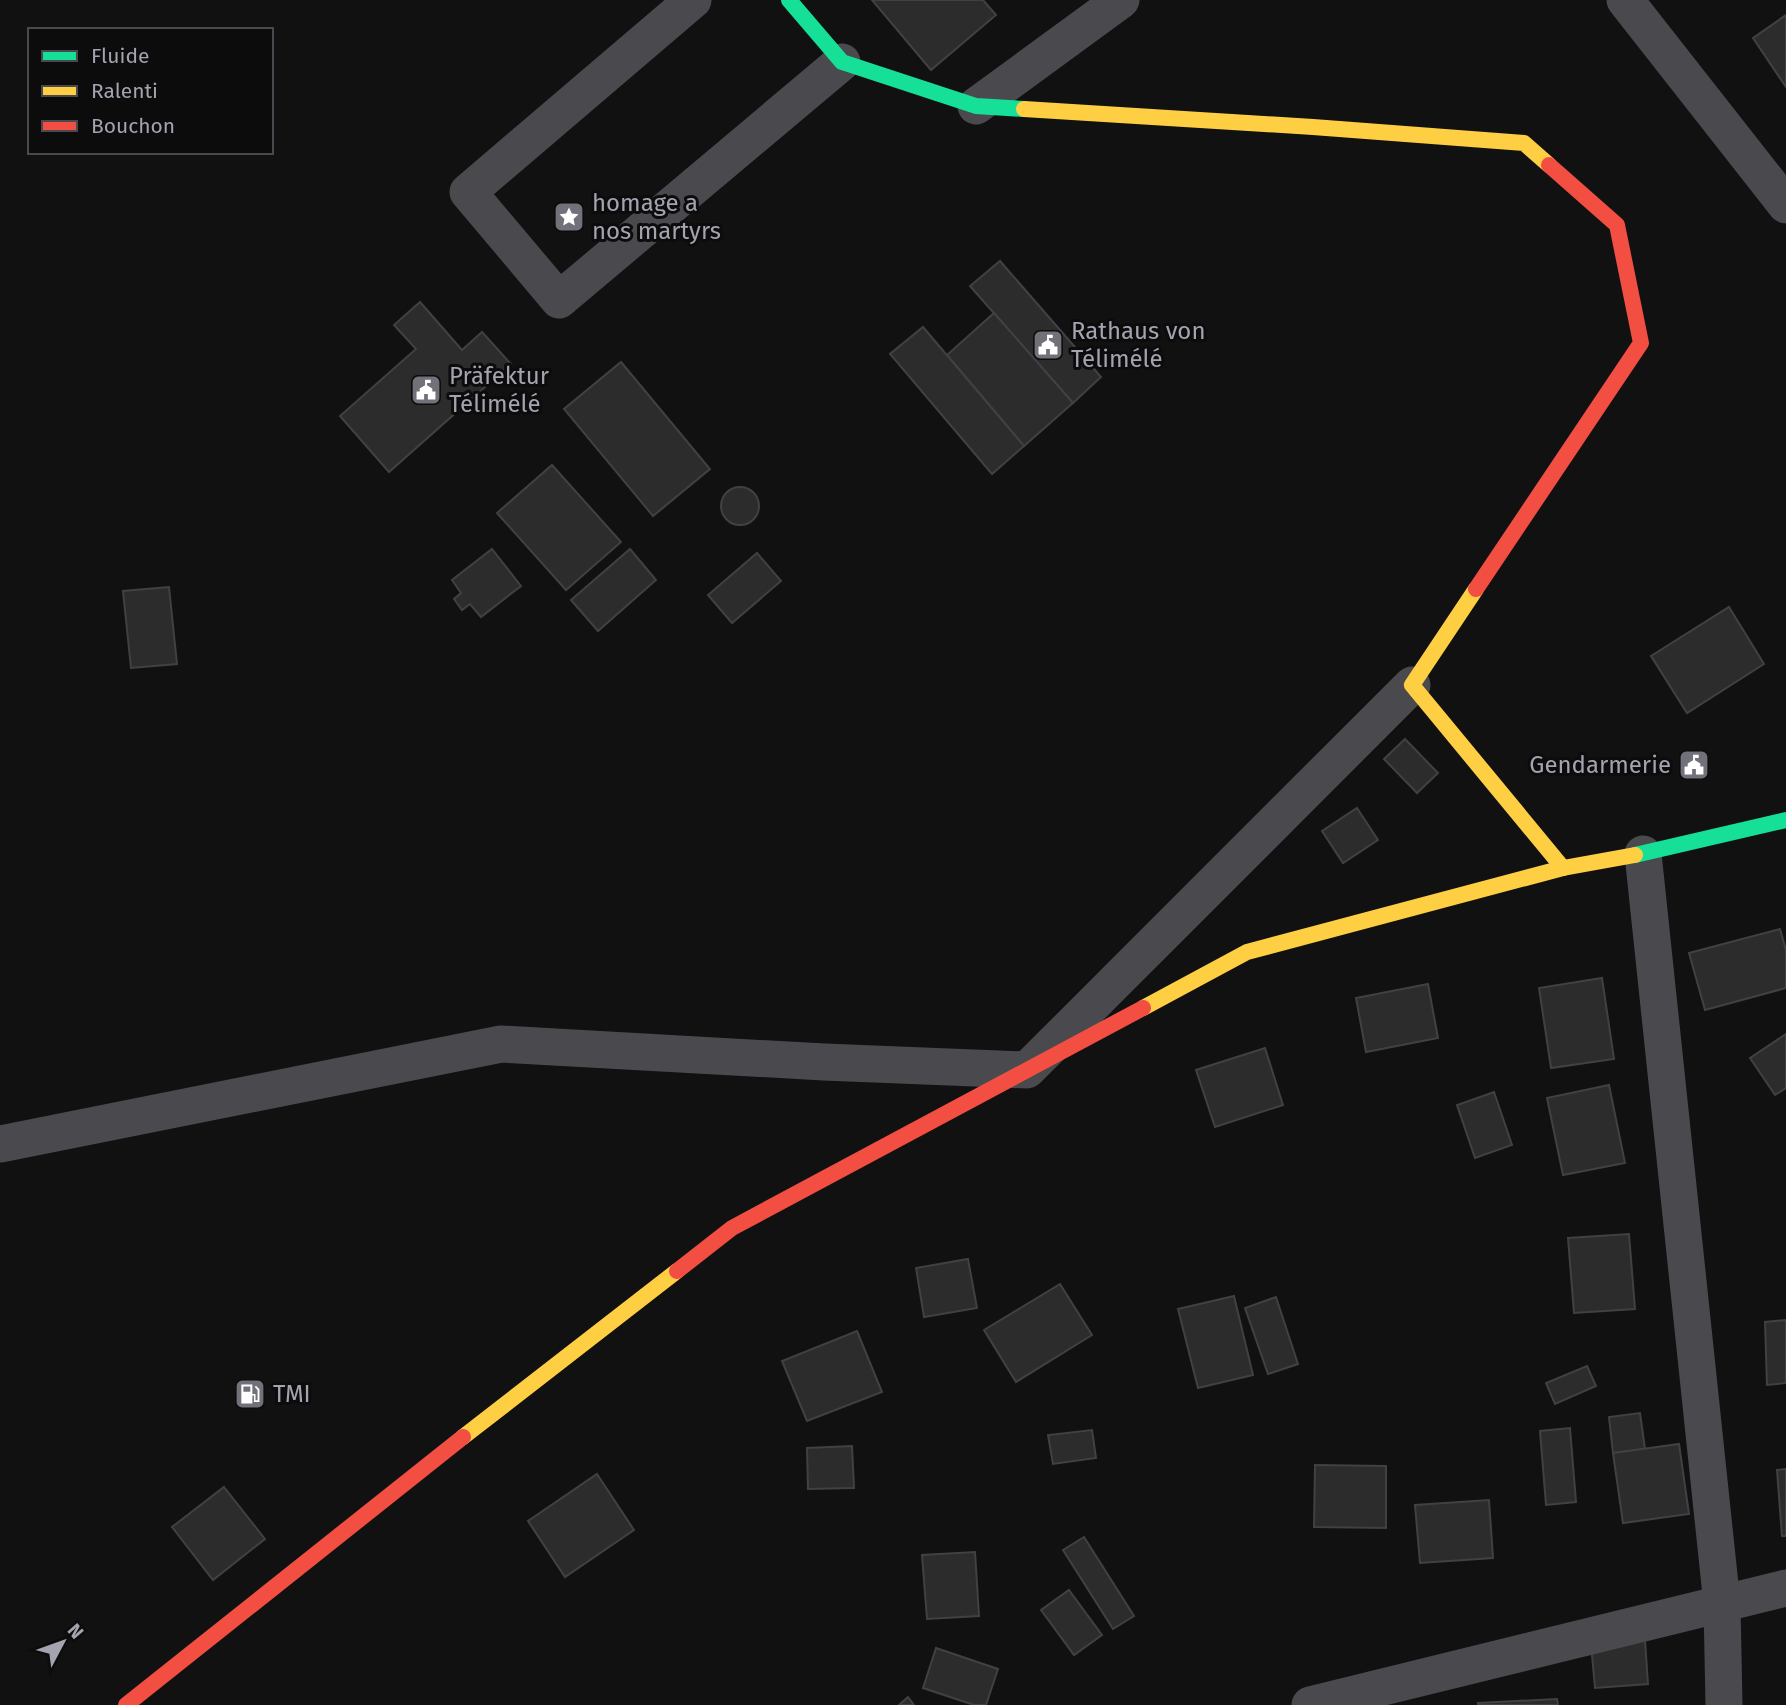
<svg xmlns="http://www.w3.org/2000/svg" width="1786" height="1705" font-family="'Fira Sans',sans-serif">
	<rect width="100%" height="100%" fill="#111112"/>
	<!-- building -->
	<g fill="#2c2c2d" stroke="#414145" stroke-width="2">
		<polygon points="872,0 983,0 996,15 931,70"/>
		<polygon points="1786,15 1786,87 1753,38"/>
		<polygon points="1000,261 1101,377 1073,403 970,286"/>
		<polygon points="420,302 462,350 482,332 511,364 389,472 340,416 416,349 394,325"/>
		<polygon points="994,313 1073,403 1024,446 947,355"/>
		<polygon points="923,327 1024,446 992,474 890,354"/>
		<polygon points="621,362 710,469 653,516 564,409"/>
		<polygon points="552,465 621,542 566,590 497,513"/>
		<circle cx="740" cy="506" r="19"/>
		<polygon points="492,549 521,586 481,617 470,604 462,610 454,599 461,593 452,580"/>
		<polygon points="630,549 656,580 598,631 571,600"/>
		<polygon points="757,553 781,581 732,623 708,595"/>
		<polygon points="169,587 177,664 131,668 123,591"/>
		<polygon points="1729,607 1764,664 1687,713 1651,656"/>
		<polygon points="1405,739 1438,773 1417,793 1384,759"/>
		<polygon points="1357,808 1378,840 1343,863 1322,831"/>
		<polygon points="1780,929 1786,950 1786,988 1705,1010 1689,953"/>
		<polygon points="1602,978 1614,1059 1551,1068 1539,988"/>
		<polygon points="1428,984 1438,1038 1366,1052 1356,998"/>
		<polygon points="1786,1034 1786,1088 1775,1095 1750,1058"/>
		<polygon points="1265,1048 1283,1105 1215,1127 1196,1070"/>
		<polygon points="1609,1085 1625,1163 1563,1175 1547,1098"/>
		<polygon points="1494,1092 1512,1145 1475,1158 1457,1105"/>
		<polygon points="1629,1234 1635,1309 1574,1313 1568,1238"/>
		<polygon points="968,1259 977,1308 924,1317 916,1268"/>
		<polygon points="1060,1284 1092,1335 1016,1382 984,1330"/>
		<polygon points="1234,1296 1253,1375 1198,1388 1178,1309"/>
		<polygon points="1276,1297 1298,1364 1268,1374 1245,1308"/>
		<polygon points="1786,1320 1786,1383 1767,1385 1765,1322"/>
		<polygon points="857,1331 882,1392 807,1421 782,1361"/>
		<polygon points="1587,1366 1596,1386 1555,1404 1546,1383"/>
		<polygon points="1640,1413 1645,1449 1613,1453 1609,1417"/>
		<polygon points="1570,1428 1576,1502 1546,1505 1540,1431"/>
		<polygon points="1092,1430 1096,1458 1053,1464 1048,1435"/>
		<polygon points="1679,1444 1689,1514 1623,1523 1613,1453"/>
		<polygon points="852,1446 854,1488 808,1489 807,1448"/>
		<polygon points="1315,1465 1386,1466 1386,1528 1314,1527"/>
		<polygon points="1786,1469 1786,1536 1782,1536 1777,1470"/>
		<polygon points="597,1474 634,1530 565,1577 528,1521"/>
		<polygon points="224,1487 265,1539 213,1580 172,1527"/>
		<polygon points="1489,1500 1493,1558 1420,1563 1415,1505"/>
		<polygon points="1084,1537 1134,1616 1113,1629 1063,1550"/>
		<polygon points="975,1552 979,1616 927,1619 922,1555"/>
		<polygon points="1069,1590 1102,1635 1074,1655 1041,1610"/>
		<polygon points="1645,1640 1648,1684 1595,1688 1591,1644"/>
		<polygon points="936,1648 998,1669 986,1705 974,1705 923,1688"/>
		<polygon points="908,1697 914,1705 899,1705"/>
		<polygon points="1557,1699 1558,1705 1478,1705 1478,1703"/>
	</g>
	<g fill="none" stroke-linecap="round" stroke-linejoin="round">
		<!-- street -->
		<g stroke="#4a494d" stroke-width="37">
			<polyline points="693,0 468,192 559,300 842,62"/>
			<polyline points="1625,0 1786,205"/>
			<polyline points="976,106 1121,0"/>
			<polyline points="1643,854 1722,1604 1724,1705"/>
			<polyline points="0,1144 501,1044 824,1062 1027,1070 1412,685"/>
			<polyline points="1310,1705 1786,1588"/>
		</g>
		<!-- fast -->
		<g stroke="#16e098" stroke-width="16">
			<polyline points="789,0 842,62 976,106 1024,109"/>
			<polyline points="1635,855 1786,820"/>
		</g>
		<!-- slow -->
		<g stroke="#ffcf43" stroke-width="16">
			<polyline points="1024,109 1313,127 1524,143 1549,165"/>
			<polyline points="1476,589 1412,685 1563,868"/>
			<polyline points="1143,1008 1247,952 1563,868 1635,855"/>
			<polyline points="463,1437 677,1271"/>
		</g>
		<!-- jam -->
		<g stroke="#f24e42" stroke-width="16">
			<polyline points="1476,589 1641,343 1617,225 1549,165"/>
			<polyline points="677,1271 732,1228 1143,1008"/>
			<polyline points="126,1705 463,1437"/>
		</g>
	</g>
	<!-- icons -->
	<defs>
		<g id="sight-square" transform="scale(1.575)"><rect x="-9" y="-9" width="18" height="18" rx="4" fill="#717179" stroke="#0c0c0d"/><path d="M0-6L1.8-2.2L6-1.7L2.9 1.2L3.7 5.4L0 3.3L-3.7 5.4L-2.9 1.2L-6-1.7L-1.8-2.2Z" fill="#fff"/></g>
		<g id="civic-square" transform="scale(1.575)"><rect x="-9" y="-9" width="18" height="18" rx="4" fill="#717179" stroke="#0c0c0d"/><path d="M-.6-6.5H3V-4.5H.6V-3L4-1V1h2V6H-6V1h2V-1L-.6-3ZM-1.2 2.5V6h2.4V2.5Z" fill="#fff"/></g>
		<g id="fuel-square" transform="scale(1.575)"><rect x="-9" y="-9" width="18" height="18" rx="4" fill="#717179" stroke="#0c0c0d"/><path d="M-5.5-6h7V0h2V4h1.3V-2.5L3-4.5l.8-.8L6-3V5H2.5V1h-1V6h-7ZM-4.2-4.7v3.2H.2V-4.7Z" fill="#fff"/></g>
	</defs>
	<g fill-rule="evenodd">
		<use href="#sight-square" x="569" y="217"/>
		<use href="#civic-square" x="1048" y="345"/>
		<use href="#civic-square" x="426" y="390"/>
		<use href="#civic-square" x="1694" y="765"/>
		<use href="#fuel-square" x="250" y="1394"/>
	</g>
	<g text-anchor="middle" stroke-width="6" stroke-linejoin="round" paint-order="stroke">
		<!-- poi labels -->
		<g font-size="24" fill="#a4a4b1" stroke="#0c0c0d" text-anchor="start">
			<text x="592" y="211">homage a<tspan x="592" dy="28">nos martyrs</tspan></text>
			<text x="1071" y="339">Rathaus von<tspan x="1071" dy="28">Télimélé</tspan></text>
			<text x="449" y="384">Präfektur<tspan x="449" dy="28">Télimélé</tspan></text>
			<text x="1671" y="773" text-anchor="end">Gendarmerie</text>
			<text x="273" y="1402">TMI</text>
		</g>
	</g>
	<!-- legend -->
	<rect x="28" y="28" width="245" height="126" fill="#0c0c0d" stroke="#49494f" stroke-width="2"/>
	<rect x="42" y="51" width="35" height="10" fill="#16e098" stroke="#49494f" stroke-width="2"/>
	<text x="91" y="63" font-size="21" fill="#a4a4b1">Fluide</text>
	<rect x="42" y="86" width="35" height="10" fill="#ffcf43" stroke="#49494f" stroke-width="2"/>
	<text x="91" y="98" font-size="21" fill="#a4a4b1">Ralenti</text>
	<rect x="42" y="121" width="35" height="10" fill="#f24e42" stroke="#49494f" stroke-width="2"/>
	<text x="91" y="133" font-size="21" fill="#a4a4b1">Bouchon</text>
	<!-- north arrow -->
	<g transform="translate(63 1642) rotate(49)" stroke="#0c0c0d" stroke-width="5" paint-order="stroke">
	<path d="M0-5L12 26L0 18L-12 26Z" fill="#a4a4b1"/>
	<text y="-10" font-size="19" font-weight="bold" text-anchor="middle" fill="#a4a4b1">N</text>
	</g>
</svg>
